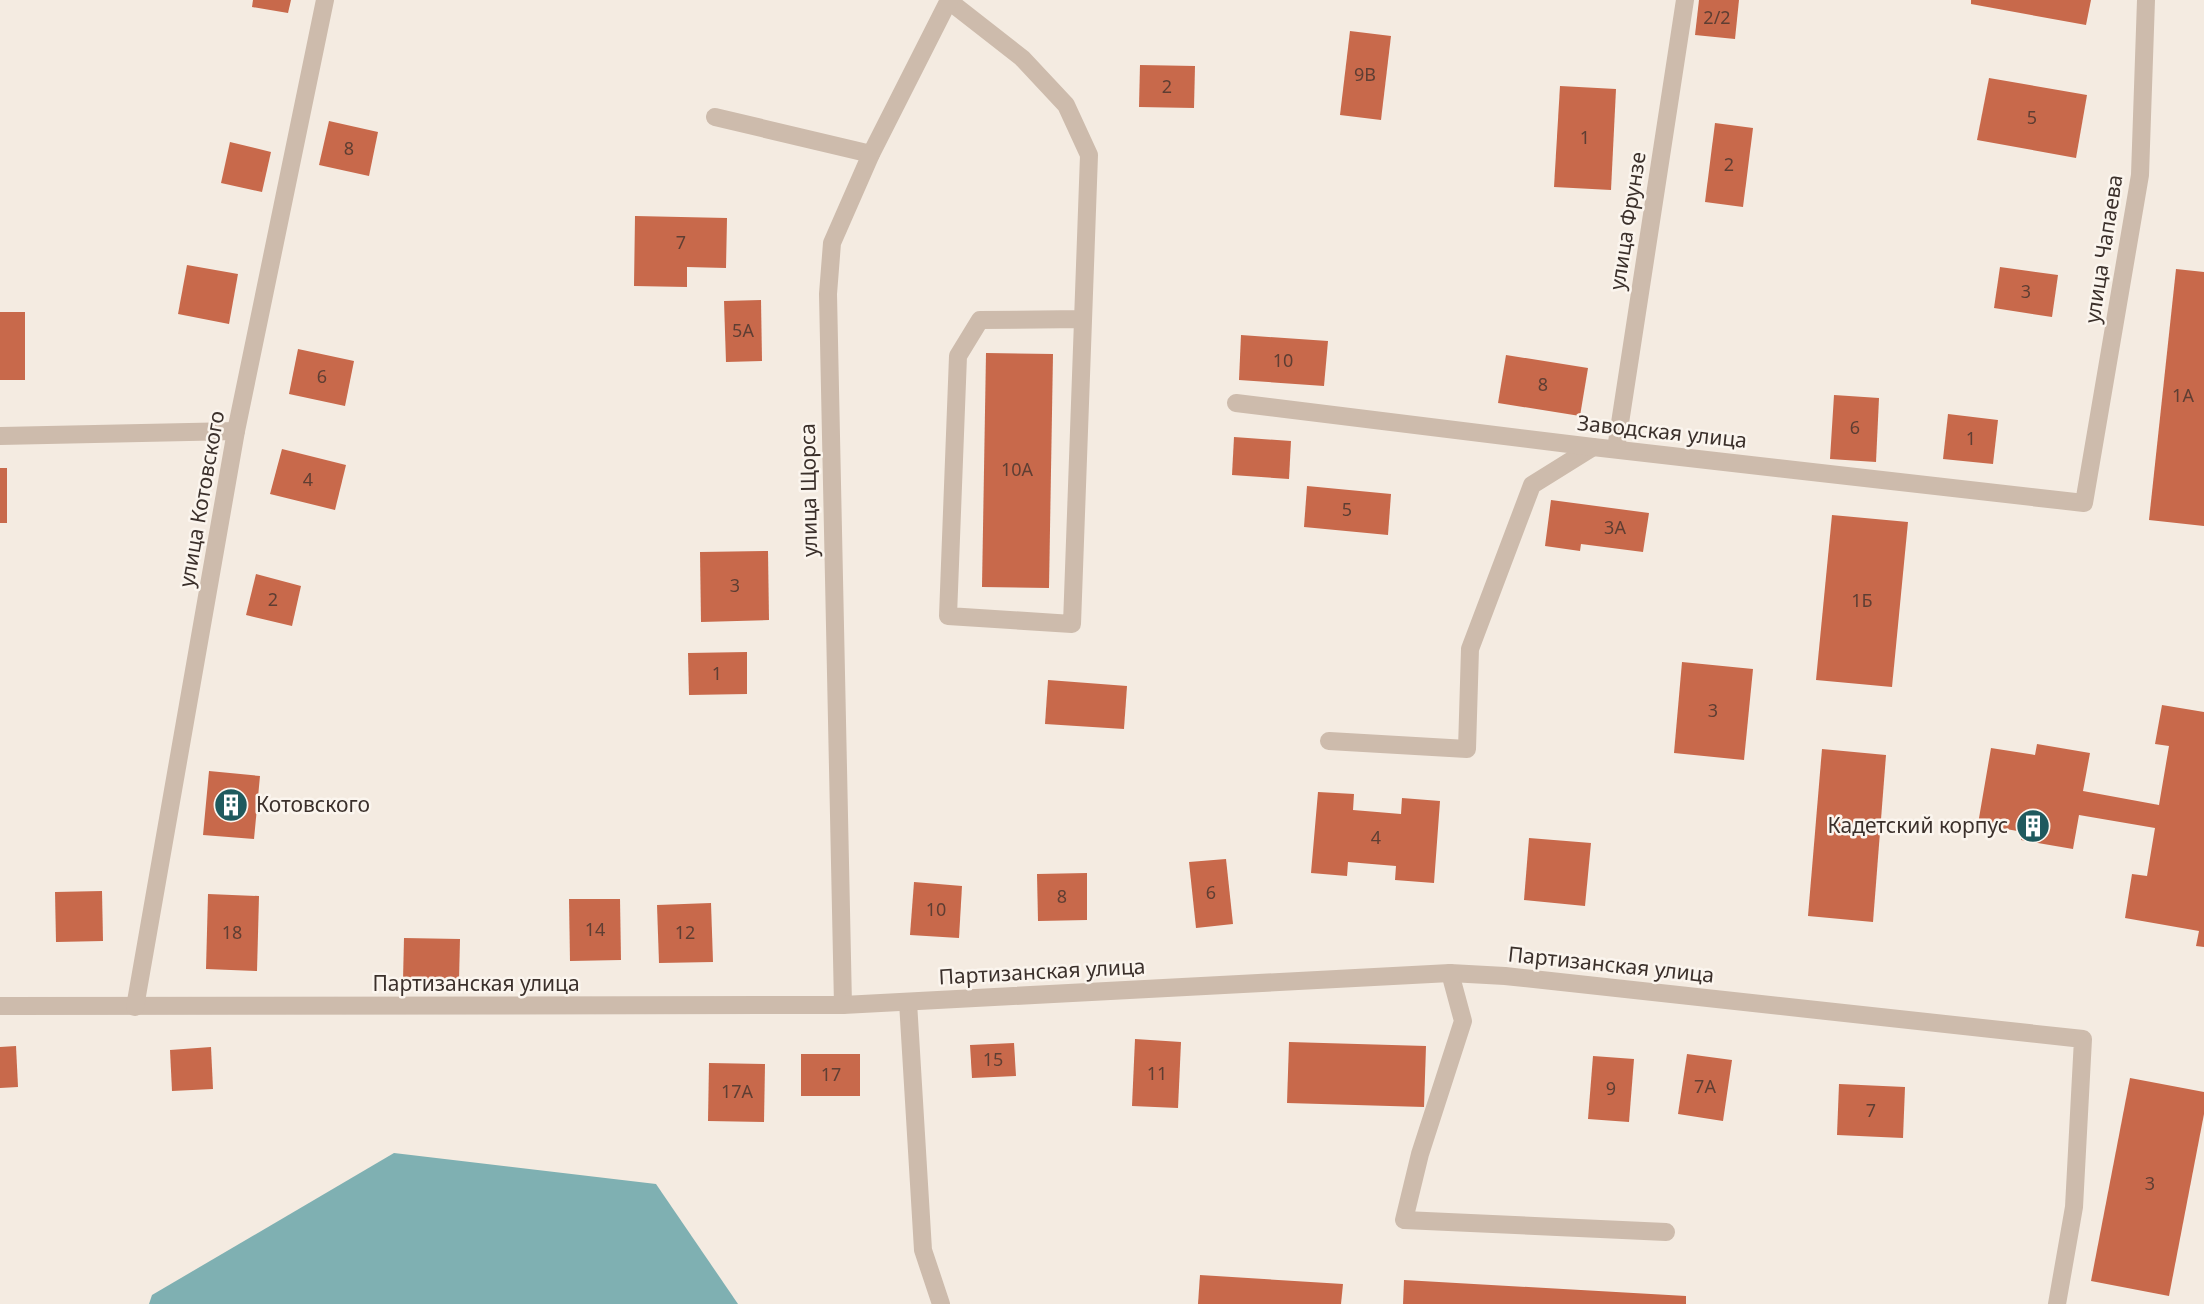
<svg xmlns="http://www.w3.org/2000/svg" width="2204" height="1304" font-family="'Noto Sans',sans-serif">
	<rect width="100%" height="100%" fill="#f4ebe1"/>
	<!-- water -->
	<polygon fill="#7fb0b2" points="394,1153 656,1184 738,1304 149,1304 152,1295"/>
	<!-- building -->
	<g fill="#c8694b">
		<polygon points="253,0 291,0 288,13 252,7"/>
		<polygon points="1699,0 1739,0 1735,39 1695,35"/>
		<polygon points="1971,0 2091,0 2086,25 1971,4"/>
		<polygon points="1350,31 1391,36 1381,120 1340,115"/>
		<polygon points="1140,65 1195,66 1194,108 1139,107"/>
		<polygon points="1989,78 2087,95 2076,158 1977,140"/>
		<polygon points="1560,86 1616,89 1611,190 1554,187"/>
		<polygon points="329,121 378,132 369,176 319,165"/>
		<polygon points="1715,123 1753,128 1743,207 1705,202"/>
		<polygon points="230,142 271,152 262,192 221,183"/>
		<polygon points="635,216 727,218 726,268 687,267 687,287 634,286"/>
		<polygon points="187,265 238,274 229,324 178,314"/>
		<polygon points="2000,267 2058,275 2052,317 1994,308"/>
		<polygon points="2176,269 2204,272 2204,526 2149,520"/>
		<polygon points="761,300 762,361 726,362 724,301"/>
		<rect x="0" y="312" width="25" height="68"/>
		<polygon points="1241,335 1328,341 1324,386 1239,380"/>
		<polygon points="298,349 354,361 345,406 289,394"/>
		<polygon points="986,353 1053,354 1049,588 982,587"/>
		<polygon points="1506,355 1588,368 1580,416 1498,403"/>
		<polygon points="1834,395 1879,398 1876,462 1830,459"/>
		<polygon points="1948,414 1998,420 1993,464 1943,459"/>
		<polygon points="1234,437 1291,441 1289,479 1232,475"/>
		<polygon points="282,449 346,465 335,510 270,494"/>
		<rect x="0" y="468" width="7" height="55"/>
		<polygon points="1307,486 1391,494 1388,535 1304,527"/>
		<polygon points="1551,500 1649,513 1643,552 1581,544 1580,551 1545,546"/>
		<polygon points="1832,515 1908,522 1892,687 1816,680"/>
		<polygon points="768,551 769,620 701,622 700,552"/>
		<polygon points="256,574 301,586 292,626 246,615"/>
		<polygon points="747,652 747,694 689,695 688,653"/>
		<polygon points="1682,662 1753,669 1744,760 1674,753"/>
		<polygon points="1048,680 1127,686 1124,729 1045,724"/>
		<polygon points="2162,705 2204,712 2204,947 2196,946 2199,931 2125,918 2132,874 2147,876 2155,828 2079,815 2073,849 2021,840 2023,832 1978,824 1991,748 2035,755 2037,744 2090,753 2083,791 2159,805 2169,746 2155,744"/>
		<polygon points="1822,749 1886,755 1873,922 1808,916"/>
		<polygon points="209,771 260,776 254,839 203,835"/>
		<polygon points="1318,792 1354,794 1353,810 1401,814 1402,798 1440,801 1434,883 1395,880 1396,866 1348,862 1347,876 1311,873"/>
		<polygon points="1529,838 1591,843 1585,906 1524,900"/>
		<polygon points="1226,859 1233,924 1196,928 1189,862"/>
		<polygon points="1087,873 1087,920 1038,921 1037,874"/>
		<polygon points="914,882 962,886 959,938 910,935"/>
		<polygon points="102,891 103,941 56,942 55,892"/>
		<polygon points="208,894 259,896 257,971 206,969"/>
		<polygon points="569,899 620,899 621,960 570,961"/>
		<polygon points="711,903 713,962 659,963 657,905"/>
		<polygon points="404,938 460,939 459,981 403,980"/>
		<polygon points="1135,1039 1181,1042 1178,1108 1132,1106"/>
		<polygon points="1289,1042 1426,1046 1424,1107 1287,1103"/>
		<polygon points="1014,1043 1016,1076 972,1078 970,1045"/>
		<polygon points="16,1046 18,1087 0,1088 0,1047"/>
		<polygon points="211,1047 213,1089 172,1091 170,1050"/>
		<rect x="801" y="1054" width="59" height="42"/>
		<polygon points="1687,1054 1732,1060 1723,1121 1678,1114"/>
		<polygon points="1593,1056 1634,1059 1629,1122 1588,1119"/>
		<polygon points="709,1063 765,1064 764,1122 708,1121"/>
		<polygon points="2130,1078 2204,1092 2204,1114 2169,1296 2091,1281"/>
		<polygon points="1839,1084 1905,1087 1903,1138 1837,1135"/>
		<polygon points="1200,1275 1343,1284 1341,1304 1198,1304"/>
		<polygon points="1404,1280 1686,1296 1686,1304 1403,1304"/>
	</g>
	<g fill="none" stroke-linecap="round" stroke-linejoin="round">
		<!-- service -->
		<g stroke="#cdbbac" stroke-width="18">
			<polyline points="949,1 1022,58 1066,105 1089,155 1072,624 948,616 958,356 980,320 1083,319"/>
			<polyline points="715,117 871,154"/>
			<polyline points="1329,741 1467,749 1470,649 1532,485 1593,447"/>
			<polyline points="1450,973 1463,1021 1420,1154 1404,1220 1666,1232"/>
			<polyline points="908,1002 923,1250 941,1304"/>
		</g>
		<!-- minor -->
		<g stroke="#cdbbac" stroke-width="18">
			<polyline points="1236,403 1593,447 2084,503 2140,175 2146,0"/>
			<polyline points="0,436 236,431"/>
			<polyline points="1616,449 1685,0"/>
			<polyline points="843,1005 828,294 832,243 871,154 949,0"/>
			<polyline points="0,1006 843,1005 1450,973 1505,976 2083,1039 2074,1207 2057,1304"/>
			<polyline points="135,1007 236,431 325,0"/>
		</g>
	</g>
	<!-- icons -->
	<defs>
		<g id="building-disc" transform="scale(1.75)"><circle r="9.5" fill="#1f5a5e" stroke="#fbf5ee"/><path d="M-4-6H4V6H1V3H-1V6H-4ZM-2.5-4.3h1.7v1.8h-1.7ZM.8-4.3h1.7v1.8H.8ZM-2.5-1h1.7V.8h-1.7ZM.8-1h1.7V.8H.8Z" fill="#fff"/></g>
	</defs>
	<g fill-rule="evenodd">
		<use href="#building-disc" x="231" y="805"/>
		<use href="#building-disc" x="2033" y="826"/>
	</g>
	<g text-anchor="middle" stroke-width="5" stroke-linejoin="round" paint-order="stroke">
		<!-- number labels -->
		<g font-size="18" fill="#5e3e33">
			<text x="1717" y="24">2/2</text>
			<text x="1365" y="81">9В</text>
			<text x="1167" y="93">2</text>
			<text x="2032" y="124">5</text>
			<text x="1585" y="144">1</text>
			<text x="349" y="155">8</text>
			<text x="1729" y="171">2</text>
			<text x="681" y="249">7</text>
			<text x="2026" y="298">3</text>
			<text x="743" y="337">5А</text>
			<text x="1283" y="367">10</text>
			<text x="322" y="383">6</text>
			<text x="1543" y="391">8</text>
			<text x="2183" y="402">1А</text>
			<text x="1855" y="434">6</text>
			<text x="1971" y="445">1</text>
			<text x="1017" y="476">10А</text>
			<text x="308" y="486">4</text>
			<text x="1347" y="516">5</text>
			<text x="1615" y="534">3А</text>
			<text x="735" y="592">3</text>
			<text x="273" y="606">2</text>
			<text x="1862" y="607">1Б</text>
			<text x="717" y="680">1</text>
			<text x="1713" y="717">3</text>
			<text x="1376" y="844">4</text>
			<text x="1211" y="899">6</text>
			<text x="1062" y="903">8</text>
			<text x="936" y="916">10</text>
			<text x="595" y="936">14</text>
			<text x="232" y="939">18</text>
			<text x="685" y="939">12</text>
			<text x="993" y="1066">15</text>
			<text x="1157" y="1080">11</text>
			<text x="831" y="1081">17</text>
			<text x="1705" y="1093">7А</text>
			<text x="1611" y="1095">9</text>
			<text x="737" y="1098">17А</text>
			<text x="1871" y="1117">7</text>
			<text x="2150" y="1190">3</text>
		</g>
		<!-- street labels -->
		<g font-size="21" fill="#3b302b" stroke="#fbf5ee">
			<text transform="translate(1628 221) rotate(-81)" y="7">улица Фрунзе</text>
			<text transform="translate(2104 249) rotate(-81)" y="7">улица Чапаева</text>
			<text transform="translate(1662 432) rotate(6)" y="7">Заводская улица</text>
			<text transform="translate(809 490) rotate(-91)" y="7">улица Щорса</text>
			<text transform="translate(202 499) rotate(-80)" y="7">улица Котовского</text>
			<text transform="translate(1611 965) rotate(6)" y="7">Партизанская улица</text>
			<text transform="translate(1042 972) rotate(-3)" y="7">Партизанская улица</text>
			<text x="476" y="991">Партизанская улица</text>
		</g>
		<!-- poi labels -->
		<g font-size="21" fill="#3b302b" stroke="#fbf5ee" text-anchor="start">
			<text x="256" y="812">Котовского</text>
			<text x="2008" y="833" text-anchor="end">Кадетский корпус</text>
		</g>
	</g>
</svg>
